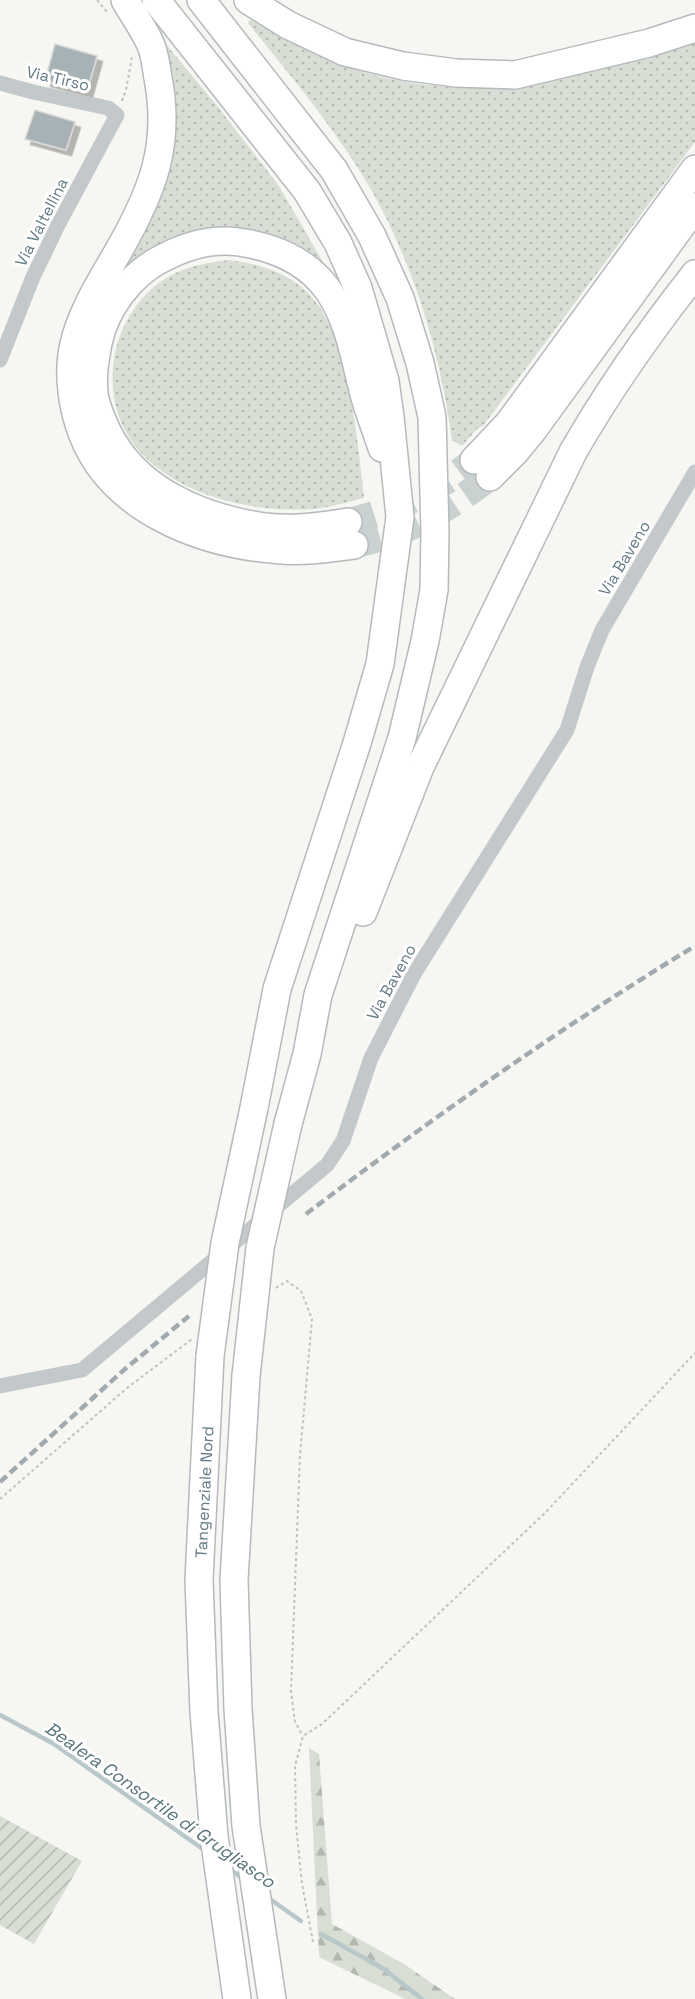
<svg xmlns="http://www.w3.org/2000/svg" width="695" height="1999" font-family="'Space Grotesk',sans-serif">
	<defs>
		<pattern id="grass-dots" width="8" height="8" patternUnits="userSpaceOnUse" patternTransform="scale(1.5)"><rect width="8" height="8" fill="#d8ded3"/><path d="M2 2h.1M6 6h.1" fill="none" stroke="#b3b9b1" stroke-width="1.8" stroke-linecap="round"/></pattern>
		<pattern id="forest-firs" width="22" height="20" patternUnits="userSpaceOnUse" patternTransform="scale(1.5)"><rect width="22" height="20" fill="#d8ded3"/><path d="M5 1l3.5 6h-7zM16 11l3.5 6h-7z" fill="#b3b9b1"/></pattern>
		<pattern id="garden-furrows" width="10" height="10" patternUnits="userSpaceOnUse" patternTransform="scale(1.5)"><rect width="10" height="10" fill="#d8ded3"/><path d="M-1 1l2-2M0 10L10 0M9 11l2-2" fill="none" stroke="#b3b9b1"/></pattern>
		<filter id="shadow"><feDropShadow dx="5.5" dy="5.5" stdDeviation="0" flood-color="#0004"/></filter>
	</defs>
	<rect width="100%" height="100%" fill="#f6f6f2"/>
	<!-- grass -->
	<g fill="url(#grass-dots)">
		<path d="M251,20C282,38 312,54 345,66C415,92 506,94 578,75C617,65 656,51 695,38V142L483,426L477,429L462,446L452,440C439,344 409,247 356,165C324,115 285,69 248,23Z"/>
		<path d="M164,42L218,107L279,186L324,264C314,257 304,249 294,243C235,215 181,229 128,263C162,202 183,149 173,78C171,66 167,54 164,42Z"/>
		<path d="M228,260C311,269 334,314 349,389C356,425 360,461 364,498C348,502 331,507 314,509C257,513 186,498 144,456C94,406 106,319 163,280C183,267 205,263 228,260Z"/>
	</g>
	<!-- forest -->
	<polygon fill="url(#forest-firs)" points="309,1748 319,1754 332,1924 404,1964 455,1999 405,1999 319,1957"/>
	<!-- garden -->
	<polygon fill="url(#garden-furrows)" points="0,1816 82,1861 34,1944 0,1925"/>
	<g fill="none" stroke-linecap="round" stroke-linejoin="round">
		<!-- stream -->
		<g stroke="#b8c7c9" stroke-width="4.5">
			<polyline points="0,1715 54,1744 207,1852"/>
			<polyline points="228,1868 243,1879"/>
			<polyline points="267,1897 301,1921"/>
			<polyline points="321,1934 384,1969 422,1999"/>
		</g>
	</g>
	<!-- building -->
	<g fill="#a7b2b6" stroke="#d8d7d5" stroke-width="1.5" filter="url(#shadow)">
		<polygon points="55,44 97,56 87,92 45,81"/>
		<polygon points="35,110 75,122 66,150 25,139"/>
	</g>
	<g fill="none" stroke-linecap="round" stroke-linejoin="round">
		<!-- motorway-tunnel -->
		<g stroke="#cad1d1" stroke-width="27" stroke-dasharray="27 14" stroke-linecap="butt">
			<path d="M348,522C401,507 432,495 474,460"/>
			<path d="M354,545C369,541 384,538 399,532C432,519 461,499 490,477"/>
		</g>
		<!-- motorway casing -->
		<g stroke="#b5babc" stroke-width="30">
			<g id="motorway">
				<path d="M125,0C133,14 143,28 150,43C155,53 156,67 158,78C171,146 152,192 119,250C102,280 82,310 74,344C68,369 71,399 79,424C105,509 201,545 282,550C306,552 330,548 354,545"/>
				<polyline points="156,0 307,191 338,243 358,288 385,381 390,417 400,517 380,664 357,743 277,989 254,1108"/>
				<polyline points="201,0 334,170 372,236 400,298 420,363 432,417 435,532 434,590 425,641 402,738 318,995 307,1054 288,1124"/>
				<polyline points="248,0 288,25 345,52 403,66 456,73 515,75 649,43 695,28"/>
				<polyline points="474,460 509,423 695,169"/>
				<polyline points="490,477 515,452 533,430 695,207"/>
				<path d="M348,522C319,527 288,531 258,526C198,516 135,489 107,431C102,420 95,405 94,393C92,376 95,360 98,343C105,309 130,275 161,259C185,246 212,238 239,242C274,247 307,261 328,290C351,323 355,363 366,401C371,417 377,433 382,448"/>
				<path d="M363,912L420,767L573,452C609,389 650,331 695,274"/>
				<polyline points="210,1356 199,1580 204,1712 214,1836 237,1999"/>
				<polyline points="246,1376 234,1580 238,1709 246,1826 272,1999"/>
			</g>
		</g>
		<!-- path -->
		<g stroke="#bfc1c3" stroke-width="2" stroke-dasharray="3 3" stroke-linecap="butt">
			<polyline points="97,0 107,12"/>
			<polyline points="122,101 126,90 132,57"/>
			<polyline points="276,1288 287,1281 301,1291 312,1319 300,1455 291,1691 295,1722 303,1736"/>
			<polyline points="0,1499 127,1388 192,1339"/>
			<polyline points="313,1942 302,1884 296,1825 295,1766 303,1736 322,1724 545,1513 695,1353"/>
		</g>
		<!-- minor -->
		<g stroke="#c3c8ca" stroke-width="15">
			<polyline points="0,83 33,92 108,108 117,115 58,225 33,277 0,360"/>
			<polyline points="0,1386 82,1370 327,1165 343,1141 371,1058 414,974 567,730 587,667 602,630 695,472"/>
		</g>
		<!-- motorway -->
		<use href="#motorway" stroke="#fff" stroke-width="27"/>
		<!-- rail -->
		<g stroke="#a1aaae" stroke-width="4.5" stroke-dasharray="9 4.5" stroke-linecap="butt">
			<path d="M306,1214C431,1119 560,1028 695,946"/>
			<polyline points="0,1482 125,1369 189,1316"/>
		</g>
		<!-- motorway-bridge casing -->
		<g stroke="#b5babc" stroke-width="30" stroke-linecap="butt">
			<g id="motorway-bridge">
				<polyline points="210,1356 225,1243 254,1108"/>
				<polyline points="246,1376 260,1248 288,1124"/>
			</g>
		</g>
		<!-- motorway-bridge -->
		<use href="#motorway-bridge" stroke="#fff" stroke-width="27"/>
	</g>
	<g text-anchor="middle" stroke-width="6" stroke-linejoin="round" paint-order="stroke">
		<!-- street labels -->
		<g font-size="16" fill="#637a85" stroke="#fff">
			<text transform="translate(58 78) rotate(13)" y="6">Via Tirso</text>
			<text transform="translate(41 222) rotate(-63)" y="6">Via Valtellina</text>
			<text transform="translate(624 558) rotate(-59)" y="6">Via Baveno</text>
			<text transform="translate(391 982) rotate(-61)" y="6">Via Baveno</text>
			<text transform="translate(204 1492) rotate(-87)" y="6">Tangenziale Nord</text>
		</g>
		<!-- water labels -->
		<g font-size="18" font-style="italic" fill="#5a767b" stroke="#fff">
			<text transform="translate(160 1805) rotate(35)" y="6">Bealera Consortile di Grugliasco</text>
		</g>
	</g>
</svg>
